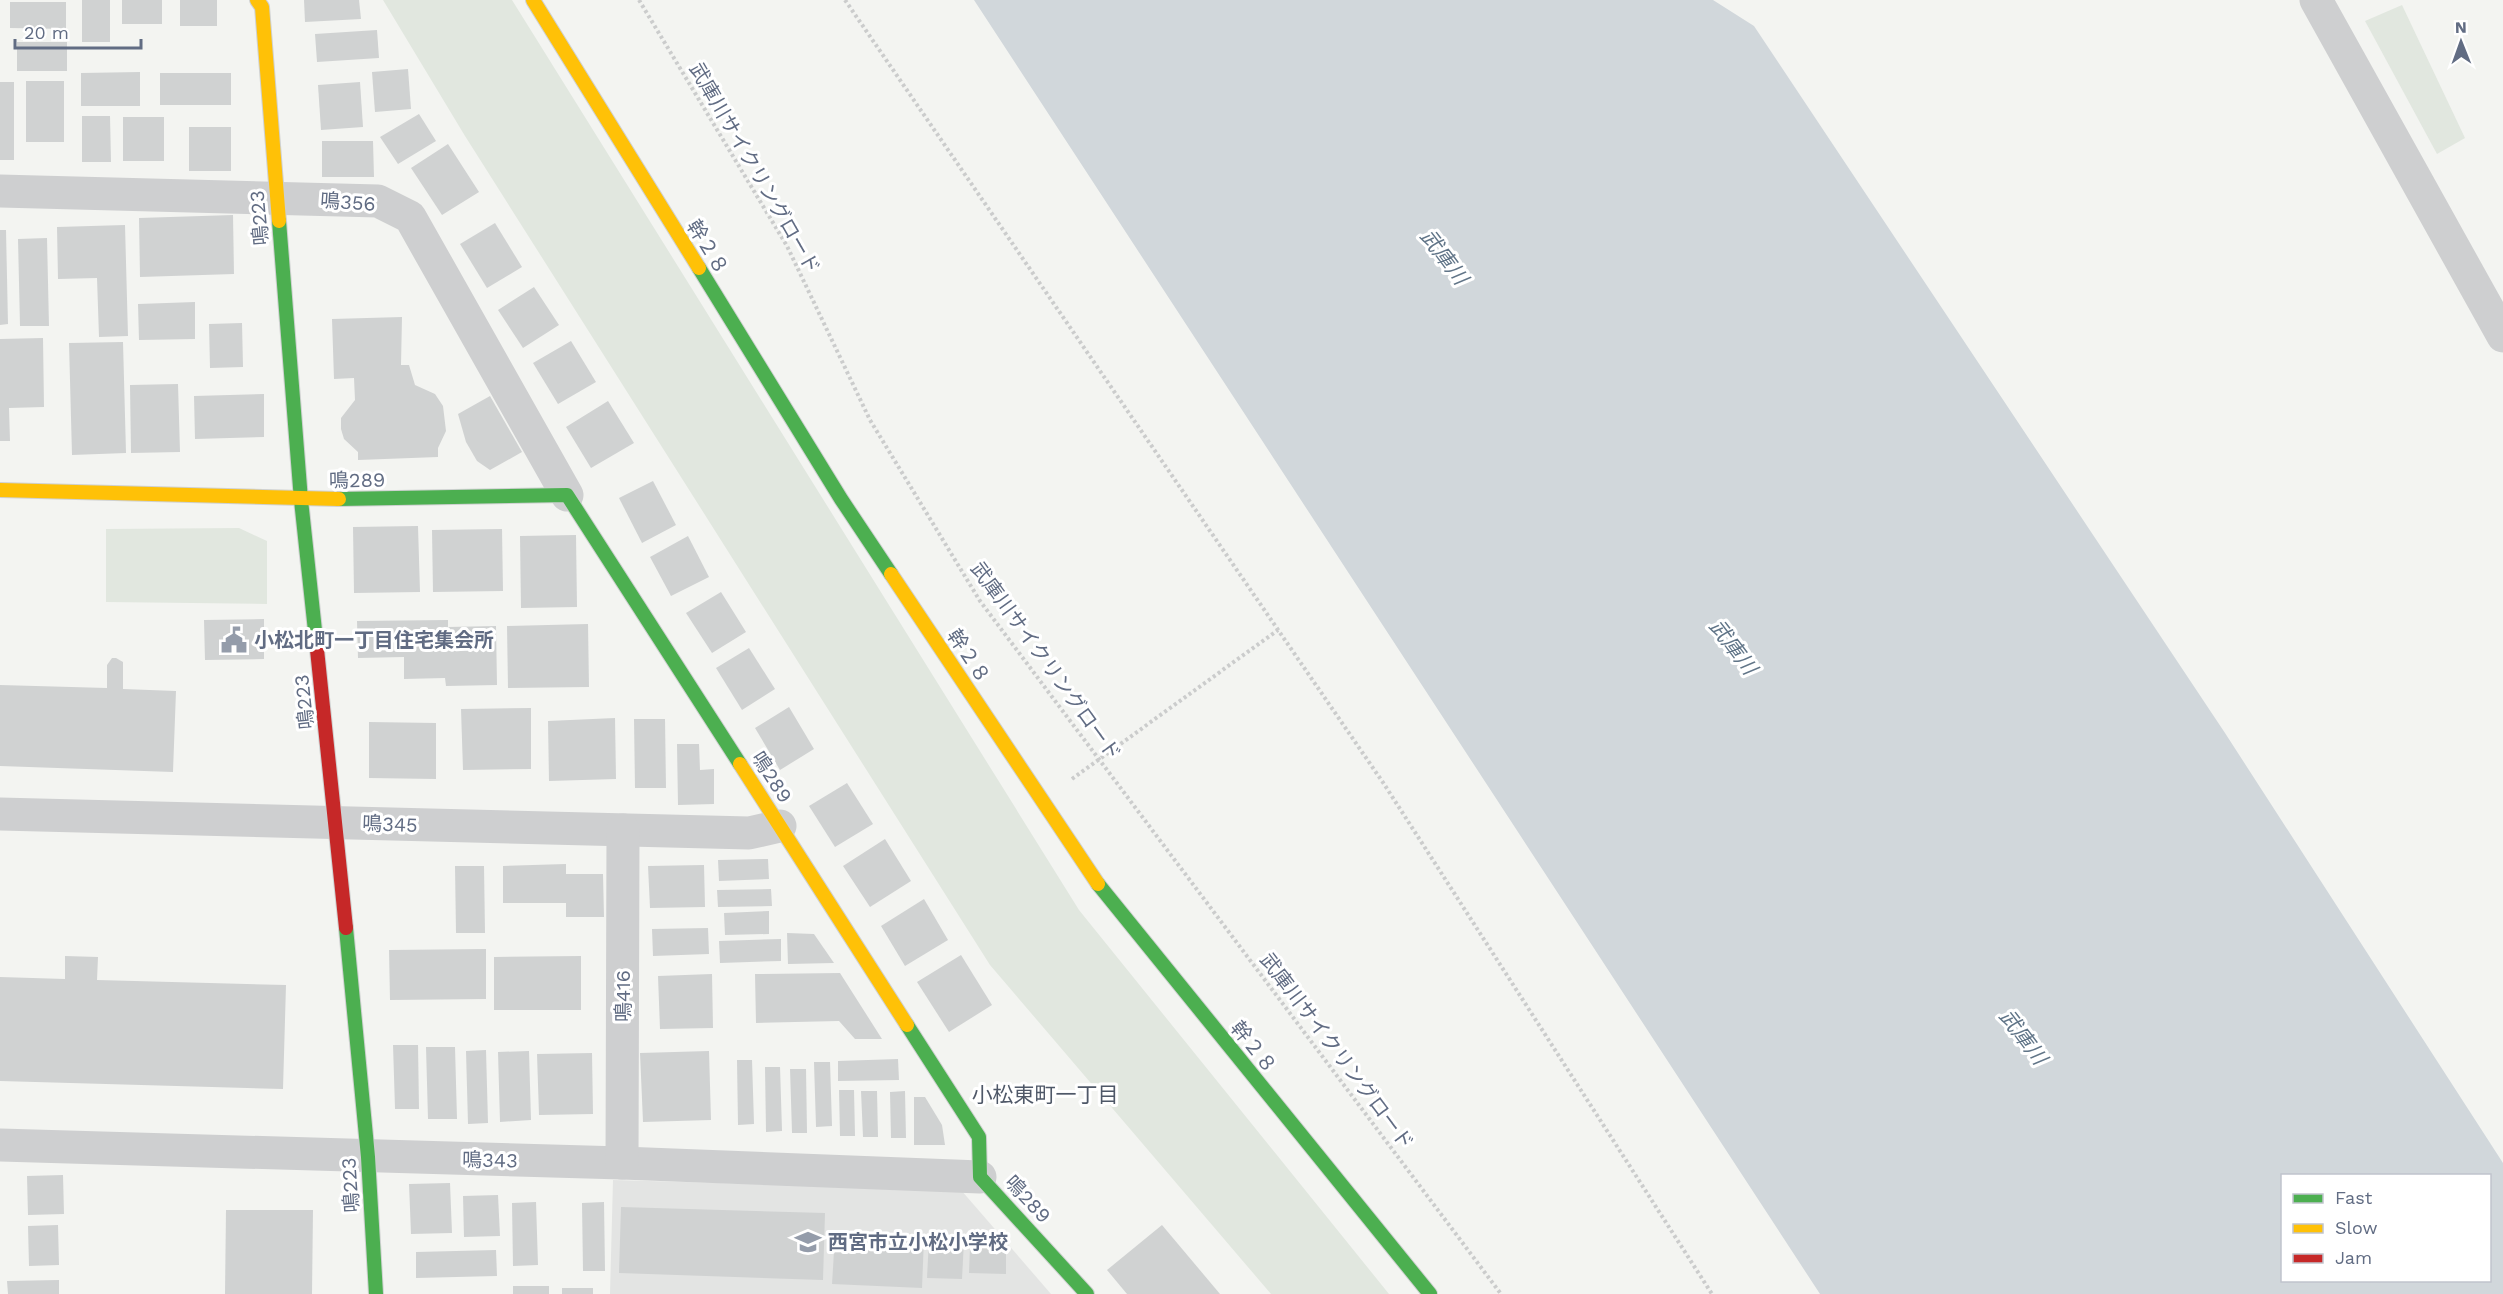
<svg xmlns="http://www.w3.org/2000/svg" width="2503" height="1294" font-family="'Work Sans','Noto Sans JP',sans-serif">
	<rect width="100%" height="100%" fill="#f3f4f1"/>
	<!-- built -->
	<polygon fill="#e3e4e3" points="613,1180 961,1190 1051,1294 610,1294"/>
	<!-- green -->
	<g fill="#e1e7df">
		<polygon points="383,0 512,0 1079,910 1389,1294 1271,1294 990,965 465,136"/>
		<polygon points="2402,5 2465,138 2437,154 2365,21"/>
		<polygon points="239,528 267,541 267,604 106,602 106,529"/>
	</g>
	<!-- water -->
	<path fill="#d1d7db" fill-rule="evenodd" d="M974,0H1713L1754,26L2225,733L2503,1163V1294H1820ZM2282,1176H2490V1280H2282Z"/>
	<!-- building -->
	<g fill="#d0d2d2">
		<rect x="82" y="0" width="28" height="42"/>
		<rect x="122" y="0" width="40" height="24"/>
		<rect x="180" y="0" width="37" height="26"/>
		<polygon points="304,0 359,0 361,19 305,22"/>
		<polygon points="10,2 66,2 66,29 10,28"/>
		<polygon points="377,30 379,58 317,62 315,34"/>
		<rect x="17" y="42" width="50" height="29"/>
		<polygon points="408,69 411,109 375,112 372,72"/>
		<polygon points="140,72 140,106 81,106 81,73"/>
		<rect x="160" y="73" width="71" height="32"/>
		<rect x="26" y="81" width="38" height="61"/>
		<rect x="0" y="82" width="14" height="78"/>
		<polygon points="360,82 363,127 321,130 318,85"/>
		<polygon points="419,114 436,141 398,164 380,137"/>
		<polygon points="82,116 110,116 111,162 82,162"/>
		<rect x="123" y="117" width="41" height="44"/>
		<rect x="189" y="127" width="42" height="44"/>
		<polygon points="322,141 373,141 374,177 322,177"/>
		<polygon points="448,144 479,192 442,215 411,168"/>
		<polygon points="233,215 234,274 140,277 139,218"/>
		<polygon points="495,223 522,267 487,288 460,244"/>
		<polygon points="125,225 128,336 99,337 97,278 58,279 57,227"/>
		<polygon points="0,230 6,230 8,324 0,325"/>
		<polygon points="47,238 49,326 20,326 18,239"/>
		<polygon points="534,287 559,325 523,348 498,310"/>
		<polygon points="195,302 195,339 139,340 138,304"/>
		<polygon points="402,317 401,365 409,365 415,385 435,394 443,406 446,431 438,448 438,457 358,460 358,452 344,439 341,429 341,418 355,400 354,378 334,379 332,319"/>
		<polygon points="242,323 243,367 210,368 209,324"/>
		<polygon points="43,338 44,407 9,408 10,441 0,441 0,339"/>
		<polygon points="571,341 596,382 558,404 533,363"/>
		<polygon points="123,342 126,453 72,455 69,343"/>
		<polygon points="178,384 180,452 131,453 130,385"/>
		<polygon points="264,394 264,437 195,439 194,396"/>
		<polygon points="490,396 522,452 490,470 477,461 466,442 458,414"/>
		<polygon points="608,401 634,443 591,468 566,427"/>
		<polygon points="653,481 676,525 642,543 619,498"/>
		<polygon points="418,526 420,592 354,593 353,527"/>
		<polygon points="502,529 503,591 433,592 432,530"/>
		<polygon points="576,535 577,607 521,608 520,536"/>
		<polygon points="688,536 709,577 671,596 650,557"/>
		<polygon points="721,592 746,632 712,653 686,613"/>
		<polygon points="264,619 264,659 205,660 204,620"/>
		<polygon points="448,620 448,627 496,626 497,685 446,686 445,678 404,679 404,657 358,658 357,621"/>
		<polygon points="588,624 589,687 508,688 507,626"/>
		<polygon points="749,648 775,689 742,710 716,668"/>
		<polygon points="112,658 116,658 123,662 123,689 176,691 173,772 0,766 0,685 107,688 107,665"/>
		<polygon points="789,707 814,749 780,770 755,728"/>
		<polygon points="531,708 531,769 463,770 461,709"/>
		<polygon points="615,718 616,779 549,781 548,721"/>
		<polygon points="634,719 665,719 666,788 635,788"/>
		<polygon points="369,722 436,723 436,779 369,778"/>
		<polygon points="677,744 699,744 700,770 714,769 714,804 678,805"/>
		<polygon points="847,783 873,824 835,847 809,806"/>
		<polygon points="885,839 911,881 870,907 843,866"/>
		<polygon points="768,859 769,879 719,881 718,860"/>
		<polygon points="566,864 566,874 603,874 604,917 566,917 566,903 503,903 503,866"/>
		<polygon points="704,865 705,907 650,908 648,866"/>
		<polygon points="455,866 484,866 485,933 456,933"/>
		<polygon points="771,889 772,906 718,907 717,890"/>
		<polygon points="924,899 948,940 905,966 881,926"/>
		<polygon points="769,911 769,934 725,935 724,913"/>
		<polygon points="708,928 709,954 653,956 652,929"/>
		<polygon points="787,933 814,934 834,963 788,964"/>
		<polygon points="781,939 781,961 720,963 719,941"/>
		<polygon points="486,949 486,999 390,1000 389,950"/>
		<polygon points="961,955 992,1005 949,1032 917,982"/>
		<polygon points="65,956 98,957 97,980 286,985 283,1089 0,1081 0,977 65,979"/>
		<polygon points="581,956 581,1010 494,1010 494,957"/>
		<polygon points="840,973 882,1039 855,1039 839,1021 756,1023 755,974"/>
		<polygon points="712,974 713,1028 660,1029 658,976"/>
		<polygon points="393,1045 418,1045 419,1109 395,1109"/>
		<polygon points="426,1047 455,1047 457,1119 428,1119"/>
		<polygon points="486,1050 488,1123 468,1124 466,1051"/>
		<polygon points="529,1051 531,1120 500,1122 498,1052"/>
		<polygon points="709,1051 711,1120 643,1122 640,1053"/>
		<polygon points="592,1053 593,1114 539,1115 537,1054"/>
		<polygon points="898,1059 899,1080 838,1081 838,1061"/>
		<polygon points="737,1060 752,1060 754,1124 738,1125"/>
		<polygon points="814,1062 830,1062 832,1126 816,1127"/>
		<polygon points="765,1067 780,1067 782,1131 766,1132"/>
		<polygon points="790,1069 806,1069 807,1133 792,1133"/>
		<polygon points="839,1090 854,1090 855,1136 840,1136"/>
		<polygon points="861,1091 877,1091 878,1137 863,1137"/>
		<polygon points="905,1091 906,1138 891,1138 890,1092"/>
		<polygon points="914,1097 925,1097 942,1125 945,1145 914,1145"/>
		<polygon points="63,1175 64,1214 28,1215 27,1176"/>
		<polygon points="450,1183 452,1233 411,1234 409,1184"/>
		<polygon points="498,1195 500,1236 464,1237 463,1196"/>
		<polygon points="536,1202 538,1265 513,1266 512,1203"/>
		<polygon points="604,1202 605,1271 583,1271 582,1203"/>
		<polygon points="621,1207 825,1213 823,1280 619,1273"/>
		<polygon points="226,1210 313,1210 312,1294 225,1294"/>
		<polygon points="58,1225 59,1265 29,1266 28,1226"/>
		<polygon points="1162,1225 1220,1294 1127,1294 1107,1270"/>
		<polygon points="835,1235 924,1239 922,1288 832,1284"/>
		<polygon points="929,1239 964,1241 962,1279 927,1278"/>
		<polygon points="970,1247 1006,1248 1006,1274 969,1273"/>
		<polygon points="496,1250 497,1276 416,1278 416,1252"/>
		<polygon points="59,1280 59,1294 8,1294 7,1281"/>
		<rect x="513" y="1286" width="36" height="8"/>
		<rect x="562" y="1288" width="31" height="6"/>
	</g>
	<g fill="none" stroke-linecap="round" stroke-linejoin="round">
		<!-- fast casing -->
		<g stroke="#cfd1d1" stroke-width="16">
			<g id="fast">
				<polyline points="279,221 301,500 316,640"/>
				<polyline points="699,268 841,499 891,574"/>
				<polyline points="339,499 567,495 740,764"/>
				<polyline points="1098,884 1430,1294"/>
				<polyline points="346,928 368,1157 376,1294"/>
				<polyline points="907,1025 979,1137 980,1177 1087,1294"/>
			</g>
		</g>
		<!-- slow casing -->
		<g stroke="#cfd1d1" stroke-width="16">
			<g id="slow">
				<polyline points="257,0 262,7 279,221"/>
				<polyline points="533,0 699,268"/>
				<polyline points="0,490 339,499"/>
				<polyline points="891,574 1098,884"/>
				<polyline points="740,764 907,1025"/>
			</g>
		</g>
		<!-- jam casing -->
		<g stroke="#cfd1d1" stroke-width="16">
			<polyline id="jam" points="316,640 346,928"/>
		</g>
		<!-- path -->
		<g stroke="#cbcccc" stroke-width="4" stroke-dasharray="3 3" stroke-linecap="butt">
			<polyline points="639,0 787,246 870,420 980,601 1501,1294"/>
			<polyline points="845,0 1384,784 1712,1294"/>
			<polyline points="1072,779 1278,630"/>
		</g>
		<!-- street -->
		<g stroke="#cecfd0" stroke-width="33">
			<polyline points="2316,0 2503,336"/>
			<polyline points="0,191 378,201 410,217 567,495"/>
			<polyline points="0,814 749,833 780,826"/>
			<polyline points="0,1145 622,1163 980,1177"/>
			<polyline points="622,1163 623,830"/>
		</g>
		<!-- fast -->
		<use href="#fast" stroke="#4caf50" stroke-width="14"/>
		<!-- slow -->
		<use href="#slow" stroke="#ffc107" stroke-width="14"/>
		<!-- jam -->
		<use href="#jam" stroke="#c62828" stroke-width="14"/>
	</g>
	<!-- icons -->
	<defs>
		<g id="civic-bare" transform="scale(2.07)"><path d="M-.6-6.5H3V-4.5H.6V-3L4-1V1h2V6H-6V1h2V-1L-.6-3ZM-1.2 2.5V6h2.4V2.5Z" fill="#949caa" stroke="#fff" stroke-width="2.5" paint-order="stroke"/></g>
		<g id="school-bare" transform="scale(2.07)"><path d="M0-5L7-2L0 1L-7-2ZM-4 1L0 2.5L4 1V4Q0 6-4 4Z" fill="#949caa" stroke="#fff" stroke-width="2.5" paint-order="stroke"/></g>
	</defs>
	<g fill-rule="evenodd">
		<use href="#civic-bare" x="234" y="640"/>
		<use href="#school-bare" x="808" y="1242"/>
	</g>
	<g text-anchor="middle" stroke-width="6" stroke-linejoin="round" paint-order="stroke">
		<!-- street labels -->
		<g font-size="20" fill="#616c83" stroke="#fff">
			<text transform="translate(755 168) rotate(60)" y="7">武庫川サイクリングロード</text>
			<text transform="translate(348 202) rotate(4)" y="7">鳴356</text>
			<text transform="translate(259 218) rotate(-95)" y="7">鳴223</text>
			<text transform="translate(708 247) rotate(58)" y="7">幹２８</text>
			<text transform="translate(357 480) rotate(-1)" y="7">鳴289</text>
			<text transform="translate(969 656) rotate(56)" y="7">幹２８</text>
			<text transform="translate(1046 661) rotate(54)" y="7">武庫川サイクリングロード</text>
			<text transform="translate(304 702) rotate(-96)" y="7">鳴223</text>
			<text transform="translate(772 777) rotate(57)" y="7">鳴289</text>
			<text transform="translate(390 824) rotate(2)" y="7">鳴345</text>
			<text transform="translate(623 996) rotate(-90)" y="7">鳴416</text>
			<text transform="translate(1254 1047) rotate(51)" y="7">幹２８</text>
			<text transform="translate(1337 1051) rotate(53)" y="7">武庫川サイクリングロード</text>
			<text transform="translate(490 1160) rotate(1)" y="7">鳴343</text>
			<text transform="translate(350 1185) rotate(-94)" y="7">鳴223</text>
			<text transform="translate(1028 1199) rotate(47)" y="7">鳴289</text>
		</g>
		<!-- poi labels -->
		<g font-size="20" font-weight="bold" fill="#616c83" stroke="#fff" text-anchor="start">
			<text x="254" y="647">小松北町一丁目住宅集会所</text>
			<text x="828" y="1249">西宮市立小松小学校</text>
		</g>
		<!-- water labels -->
		<g font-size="21" font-style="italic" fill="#617588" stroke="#fff">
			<text transform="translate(1444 257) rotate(53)" y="7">武庫川</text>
			<text transform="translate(1733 647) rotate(53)" y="7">武庫川</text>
			<text transform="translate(2023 1037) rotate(53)" y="7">武庫川</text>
		</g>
		<!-- neighbourhood labels -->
		<g font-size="21" fill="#4f5868" stroke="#fff">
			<text x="1045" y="1102">小松東町一丁目</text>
		</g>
	</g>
	<!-- legend -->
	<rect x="2281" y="1174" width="210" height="108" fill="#ffffff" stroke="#c0c4cd" stroke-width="1.5"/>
	<rect x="2293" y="1194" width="30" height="9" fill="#4caf50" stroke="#c0c4cd" stroke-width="1.5"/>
	<text x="2335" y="1204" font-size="18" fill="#616c83">Fast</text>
	<rect x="2293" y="1224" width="30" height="9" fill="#ffc107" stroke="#c0c4cd" stroke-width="1.5"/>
	<text x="2335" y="1234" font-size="18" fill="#616c83">Slow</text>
	<rect x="2293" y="1254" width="30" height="9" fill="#c62828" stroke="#c0c4cd" stroke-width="1.5"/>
	<text x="2335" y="1264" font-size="18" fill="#616c83">Jam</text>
	<!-- north arrow -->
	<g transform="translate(2461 42) rotate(359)" stroke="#ffffff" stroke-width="4.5" paint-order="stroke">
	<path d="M0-4.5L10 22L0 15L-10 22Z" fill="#616c83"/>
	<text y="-9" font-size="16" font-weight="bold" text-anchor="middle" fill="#616c83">N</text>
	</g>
	<!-- scale -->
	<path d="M15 39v9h126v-9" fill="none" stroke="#616c83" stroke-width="3"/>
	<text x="24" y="39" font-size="18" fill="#616c83" stroke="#ffffff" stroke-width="4.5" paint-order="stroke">20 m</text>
</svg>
